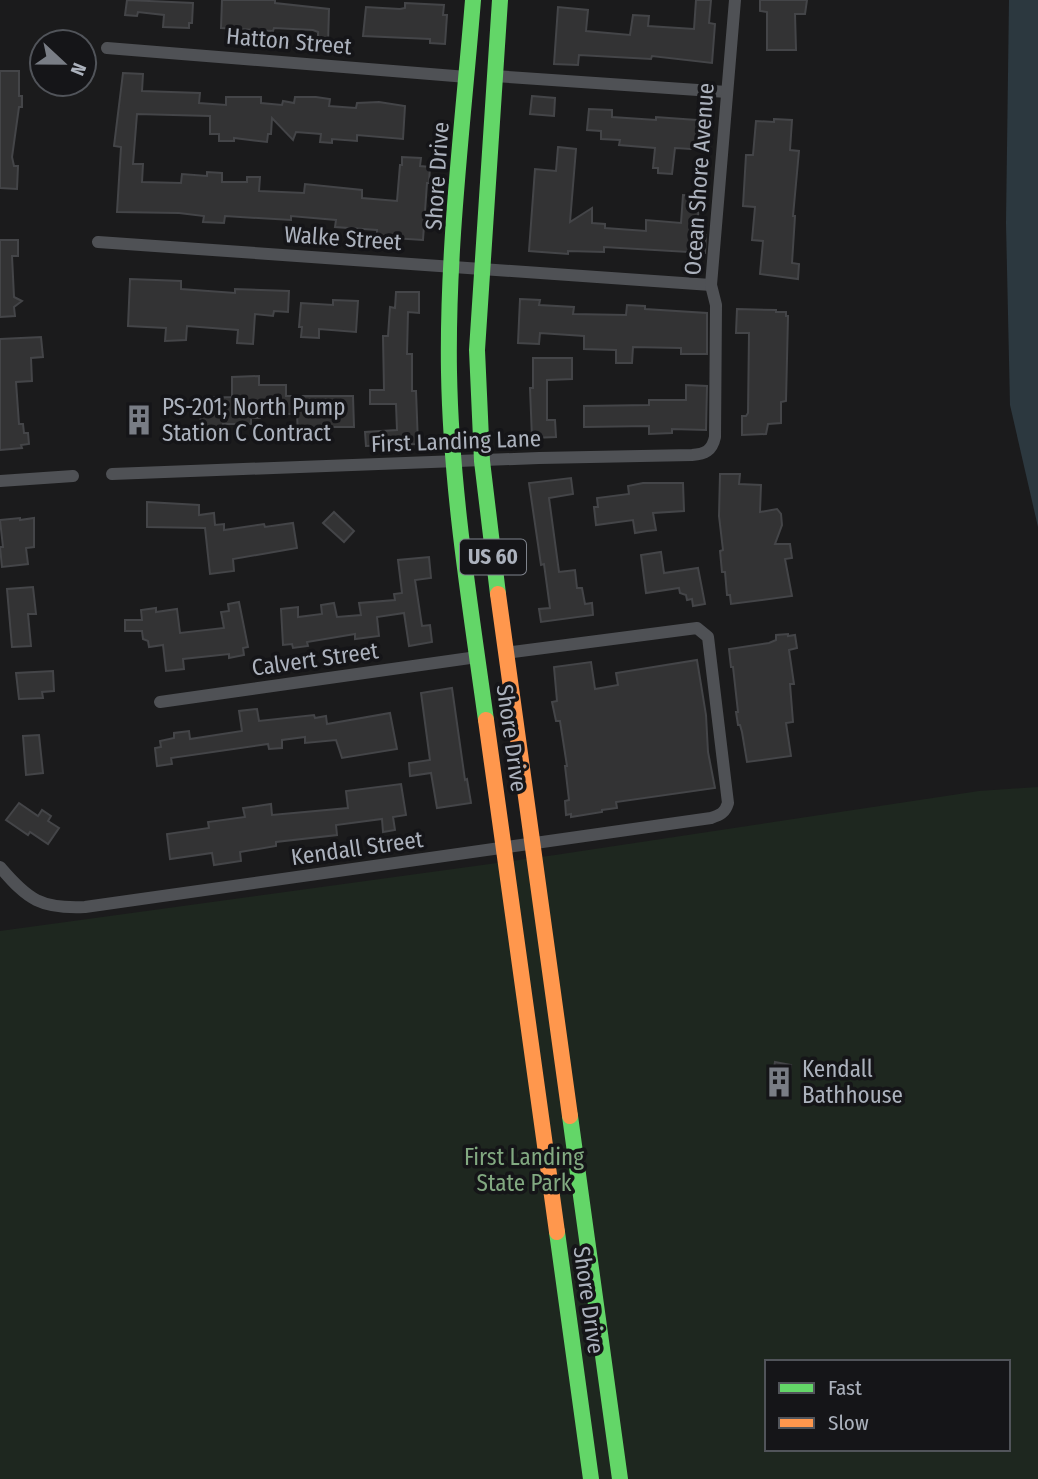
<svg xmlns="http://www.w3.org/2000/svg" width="1038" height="1479" font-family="'Fira Sans Condensed',sans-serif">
	<rect width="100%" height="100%" fill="#1b1b1c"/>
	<!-- green -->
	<path fill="#1e271f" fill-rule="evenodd" d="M1038,787V1479H0V931L555,855L979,791ZM767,1362H1008V1449H767Z"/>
	<!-- water -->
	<polygon fill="#2c383f" points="1009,0 1038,0 1038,527 1010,405 1006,223"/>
	<!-- building -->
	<g fill="#333334" stroke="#444548" stroke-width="2">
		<polygon points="127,0 193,3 192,23 189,23 189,28 163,27 164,15 138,12 137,16 125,15"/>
		<polygon points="222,0 275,0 275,3 329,9 328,44 318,44 318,32 313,30 274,28 273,31 221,28"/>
		<polygon points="696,0 711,0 709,23 715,24 712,63 652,56 651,59 579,55 578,65 554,64 558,7 588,10 586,31 630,35 633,15 649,16 648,26 694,29"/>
		<polygon points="760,0 807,0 805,14 795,14 796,50 767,50 767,12 760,11"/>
		<polygon points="405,3 444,5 443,15 447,15 445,44 430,43 430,39 363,36 366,7 400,9 405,8"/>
		<polygon points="0,71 19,71 19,96 22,96 22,107 19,107 12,157 14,166 18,166 17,189 0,188"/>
		<polygon points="123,73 143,74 142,91 200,93 199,103 226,105 226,97 261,97 261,103 282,105 283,101 294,103 295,97 316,97 330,99 329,106 356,108 357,103 379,102 405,106 403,139 357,135 357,141 332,139 332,143 320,142 321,134 296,132 293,140 272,118 271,134 268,134 267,142 234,138 234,141 219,141 219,134 210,134 210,116 137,114 133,164 143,164 142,182 181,183 182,174 207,176 207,172 222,173 222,182 247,182 247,177 260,177 259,191 304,193 305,184 362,190 362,198 397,201 400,165 402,165 402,157 421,158 420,166 430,167 429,183 427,183 423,240 377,237 377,230 335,227 336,220 291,216 291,220 225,216 224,223 203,222 204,216 179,213 117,212 121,147 114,146"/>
		<polygon points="532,96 555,98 554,116 530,114"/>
		<polygon points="589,109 612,110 612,117 656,120 656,117 710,121 707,150 675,148 672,174 658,173 658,168 653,168 655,148 619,145 620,140 601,139 601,131 587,130"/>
		<polygon points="774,119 792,120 790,150 799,151 793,216 795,216 792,263 799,264 798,279 760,274 763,241 752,240 755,207 743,206 746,155 753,155 756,121 774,122"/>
		<polygon points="558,147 576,149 570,222 592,208 592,223 605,224 605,228 646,231 646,220 681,223 683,195 700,196 696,235 706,235 705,253 604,247 604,252 568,251 568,254 529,251 535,169 556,171"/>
		<polygon points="0,240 18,240 18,256 12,256 14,297 22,301 14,307 15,316 0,317"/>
		<polygon points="130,279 181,281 181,289 235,293 235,289 289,291 288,312 274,311 273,316 255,314 253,344 237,343 238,330 187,326 186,340 165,341 166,328 128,326"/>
		<polygon points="396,292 419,292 419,313 408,312 407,354 412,354 412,391 416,391 418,444 366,446 365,432 397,430 396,404 370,404 370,390 384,390 383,336 388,336 390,307 395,308"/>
		<polygon points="520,299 540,300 539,305 574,307 573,314 626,315 627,305 645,306 645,309 707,313 707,354 681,354 681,348 633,347 632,363 616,363 616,350 584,349 584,336 540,333 539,344 518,343"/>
		<polygon points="333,300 358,301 356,332 319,329 319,338 301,337 302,327 299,327 301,303 333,305"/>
		<polygon points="737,309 776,310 776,312 786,312 786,316 788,316 786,401 781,402 781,423 768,424 766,434 742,435 742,416 746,416 748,413 749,333 736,333"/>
		<polygon points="41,337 43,357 31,358 32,381 16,382 19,424 23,424 24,433 28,433 29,444 21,445 22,448 0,450 0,339"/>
		<polygon points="533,358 572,358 572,379 547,380 547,420 555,420 556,437 532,438 530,388 533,388"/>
		<polygon points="259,376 259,385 286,385 286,396 353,396 354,427 315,427 315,434 298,434 297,414 260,414 260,418 251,418 251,424 223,424 223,430 201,431 200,398 232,397 232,377"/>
		<polygon points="686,385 707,386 706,430 672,429 672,433 649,434 649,426 584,427 584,406 649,405 649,400 686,400"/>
		<polygon points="149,410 150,429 129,430 128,411"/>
		<polygon points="720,474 740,474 739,484 761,485 760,512 777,509 781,514 782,525 775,544 790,544 792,558 785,559 792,596 731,604 730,595 727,595 725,572 722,572 720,551 723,550 719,516"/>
		<polygon points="571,478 573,494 549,498 559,572 575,570 577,588 582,588 585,604 592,603 593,615 541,622 539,609 550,608 544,564 541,565 529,483"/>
		<polygon points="643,483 683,483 684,511 653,513 656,530 647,531 635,533 633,520 596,525 594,507 598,507 597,498 629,494 628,486"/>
		<polygon points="147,502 199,505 199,515 214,513 215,525 224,524 224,530 264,524 265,527 293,523 297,548 233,559 234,571 210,574 205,528 147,527"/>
		<polygon points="334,512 354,531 344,542 323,523"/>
		<polygon points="20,518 20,520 34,518 34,547 26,548 28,564 2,567 0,547 3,547 0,520"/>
		<polygon points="661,552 664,573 698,568 705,604 693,606 692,599 687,600 686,595 680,593 679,588 646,593 641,555"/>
		<polygon points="429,557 431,578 415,580 422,626 430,625 432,642 409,646 404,613 377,617 379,636 355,639 355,634 307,642 308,646 293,648 292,644 283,645 281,609 298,607 298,617 322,614 321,605 334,603 337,617 361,615 359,603 395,600 394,594 402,593 398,560"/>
		<polygon points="33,587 36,614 28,614 31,646 12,647 7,589"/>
		<polygon points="239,602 248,647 243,648 244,655 229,658 229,654 183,659 184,669 166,671 163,645 149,647 148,641 143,639 142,631 125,631 125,620 142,620 141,610 156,608 156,612 177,609 180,633 224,628 221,612 229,611 228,604"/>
		<polygon points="788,634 788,636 795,635 797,648 789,650 794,684 790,684 793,722 786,723 791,756 747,762 742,732 740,725 738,725 736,712 738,712 733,667 731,667 729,649 769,643 776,640 776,635"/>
		<polygon points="697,660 706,715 708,752 715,788 616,802 617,808 602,810 602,812 571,817 571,814 566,815 565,801 569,800 565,766 567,766 560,721 556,721 552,702 557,701 554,667 591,662 595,689 618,685 616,673"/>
		<polygon points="53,671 54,691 42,692 43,698 19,699 16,673"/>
		<polygon points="452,688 465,780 467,779 471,803 437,808 431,773 410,776 409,763 430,760 421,693"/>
		<polygon points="257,709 259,721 314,715 315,718 326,716 327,724 390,713 397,749 342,758 336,740 305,743 305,737 282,740 282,748 269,749 268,744 171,758 172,764 157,766 155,748 161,747 160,741 174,738 174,733 189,731 190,739 242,731 239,711"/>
		<polygon points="39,735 43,773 26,775 23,736"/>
		<polygon points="401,784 406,815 393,817 395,830 383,832 382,819 336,825 337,835 276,842 276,846 240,852 241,861 214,865 212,853 170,859 167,834 209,828 208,822 245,817 243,808 271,804 272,815 348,808 346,791"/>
		<polygon points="19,803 38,816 42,810 51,816 48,821 59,828 48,844 30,832 28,835 6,820"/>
		<polygon points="775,1062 791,1065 786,1093 770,1089"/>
	</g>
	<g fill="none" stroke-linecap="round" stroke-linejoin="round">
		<!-- street -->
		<g stroke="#4f5155" stroke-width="12">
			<polyline points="107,48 467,77"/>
			<polyline points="495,76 727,92"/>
			<polyline points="98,242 711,285"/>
			<path d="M112,474L539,458L692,455C705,454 712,451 715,437L716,305L711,285L735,0"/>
			<polyline points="0,481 73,476"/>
			<polyline points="160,702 477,657"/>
			<path d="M0,867C28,900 41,909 85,907L711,818C720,815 725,813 728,803L708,637L697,628L505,653"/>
		</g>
		<!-- fast -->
		<g stroke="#63d668" stroke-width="16">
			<path d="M473,0C463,123 447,248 449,372C451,489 470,604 486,720"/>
			<polyline points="498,594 482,461 477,350 500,0"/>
			<polyline points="570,1116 620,1479"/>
			<polyline points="557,1232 591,1479"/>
		</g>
		<!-- slow -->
		<g stroke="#ff974d" stroke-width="16">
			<polyline points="498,594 570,1116"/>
			<polyline points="486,720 557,1232"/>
		</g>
	</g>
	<!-- icons -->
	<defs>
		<g id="building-bare" transform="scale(2.415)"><path d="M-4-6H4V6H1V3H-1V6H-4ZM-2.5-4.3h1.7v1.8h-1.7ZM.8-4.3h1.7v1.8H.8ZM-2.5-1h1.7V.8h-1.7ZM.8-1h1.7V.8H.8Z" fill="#797d85" stroke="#151518" stroke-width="2.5" paint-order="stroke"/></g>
	</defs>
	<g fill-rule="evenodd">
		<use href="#building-bare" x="139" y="420"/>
		<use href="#building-bare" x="779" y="1082"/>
	</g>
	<g text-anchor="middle" stroke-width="7" stroke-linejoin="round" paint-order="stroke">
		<!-- shield labels -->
		<rect fill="#151518" stroke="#7f838c" stroke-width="2" x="460" y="539.5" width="66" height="35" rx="5"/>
		<g font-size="21" font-weight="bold" fill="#acb2bd">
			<text x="493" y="564">US 60</text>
		</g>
		<!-- street labels -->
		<g font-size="23" fill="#acb2bd" stroke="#151518">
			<text transform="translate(289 41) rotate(5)" y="8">Hatton Street</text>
			<text transform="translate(437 176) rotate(-86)" y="8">Shore Drive</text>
			<text transform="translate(699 179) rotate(-86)" y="8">Ocean Shore Avenue</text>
			<text transform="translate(343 238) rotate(4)" y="8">Walke Street</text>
			<text transform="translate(456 441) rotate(-2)" y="8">First Landing Lane</text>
			<text transform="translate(315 659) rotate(-8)" y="8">Calvert Street</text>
			<text transform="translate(512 738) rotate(82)" y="8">Shore Drive</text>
			<text transform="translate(357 848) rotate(-8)" y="8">Kendall Street</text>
			<text transform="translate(589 1300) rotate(82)" y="8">Shore Drive</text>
		</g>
		<!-- poi labels -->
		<g font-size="23" fill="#acb2bd" stroke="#151518" text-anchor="start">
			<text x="162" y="415">PS-201; North Pump<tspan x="162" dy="26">Station C Contract</tspan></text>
			<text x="802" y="1077">Kendall<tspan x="802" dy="26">Bathhouse</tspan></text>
		</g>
		<!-- park labels -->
		<g font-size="23" fill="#82a981" stroke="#151518">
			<text x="524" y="1165">First Landing<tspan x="524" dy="26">State Park</tspan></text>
		</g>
	</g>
	<!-- legend -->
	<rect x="765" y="1360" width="245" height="91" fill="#151518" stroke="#51545a" stroke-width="2"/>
	<rect x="779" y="1383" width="35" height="10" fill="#63d668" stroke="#51545a" stroke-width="2"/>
	<text x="828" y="1395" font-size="21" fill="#acb2bd">Fast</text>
	<rect x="779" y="1418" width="35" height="10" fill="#ff974d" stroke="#51545a" stroke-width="2"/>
	<text x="828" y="1430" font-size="21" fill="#acb2bd">Slow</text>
	<!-- north arrow -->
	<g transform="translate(63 63) rotate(112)"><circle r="33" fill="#151518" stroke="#51545a" stroke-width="2"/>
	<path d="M0-5L12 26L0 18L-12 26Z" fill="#797d85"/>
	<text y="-10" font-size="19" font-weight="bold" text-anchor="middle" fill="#acb2bd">N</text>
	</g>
</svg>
